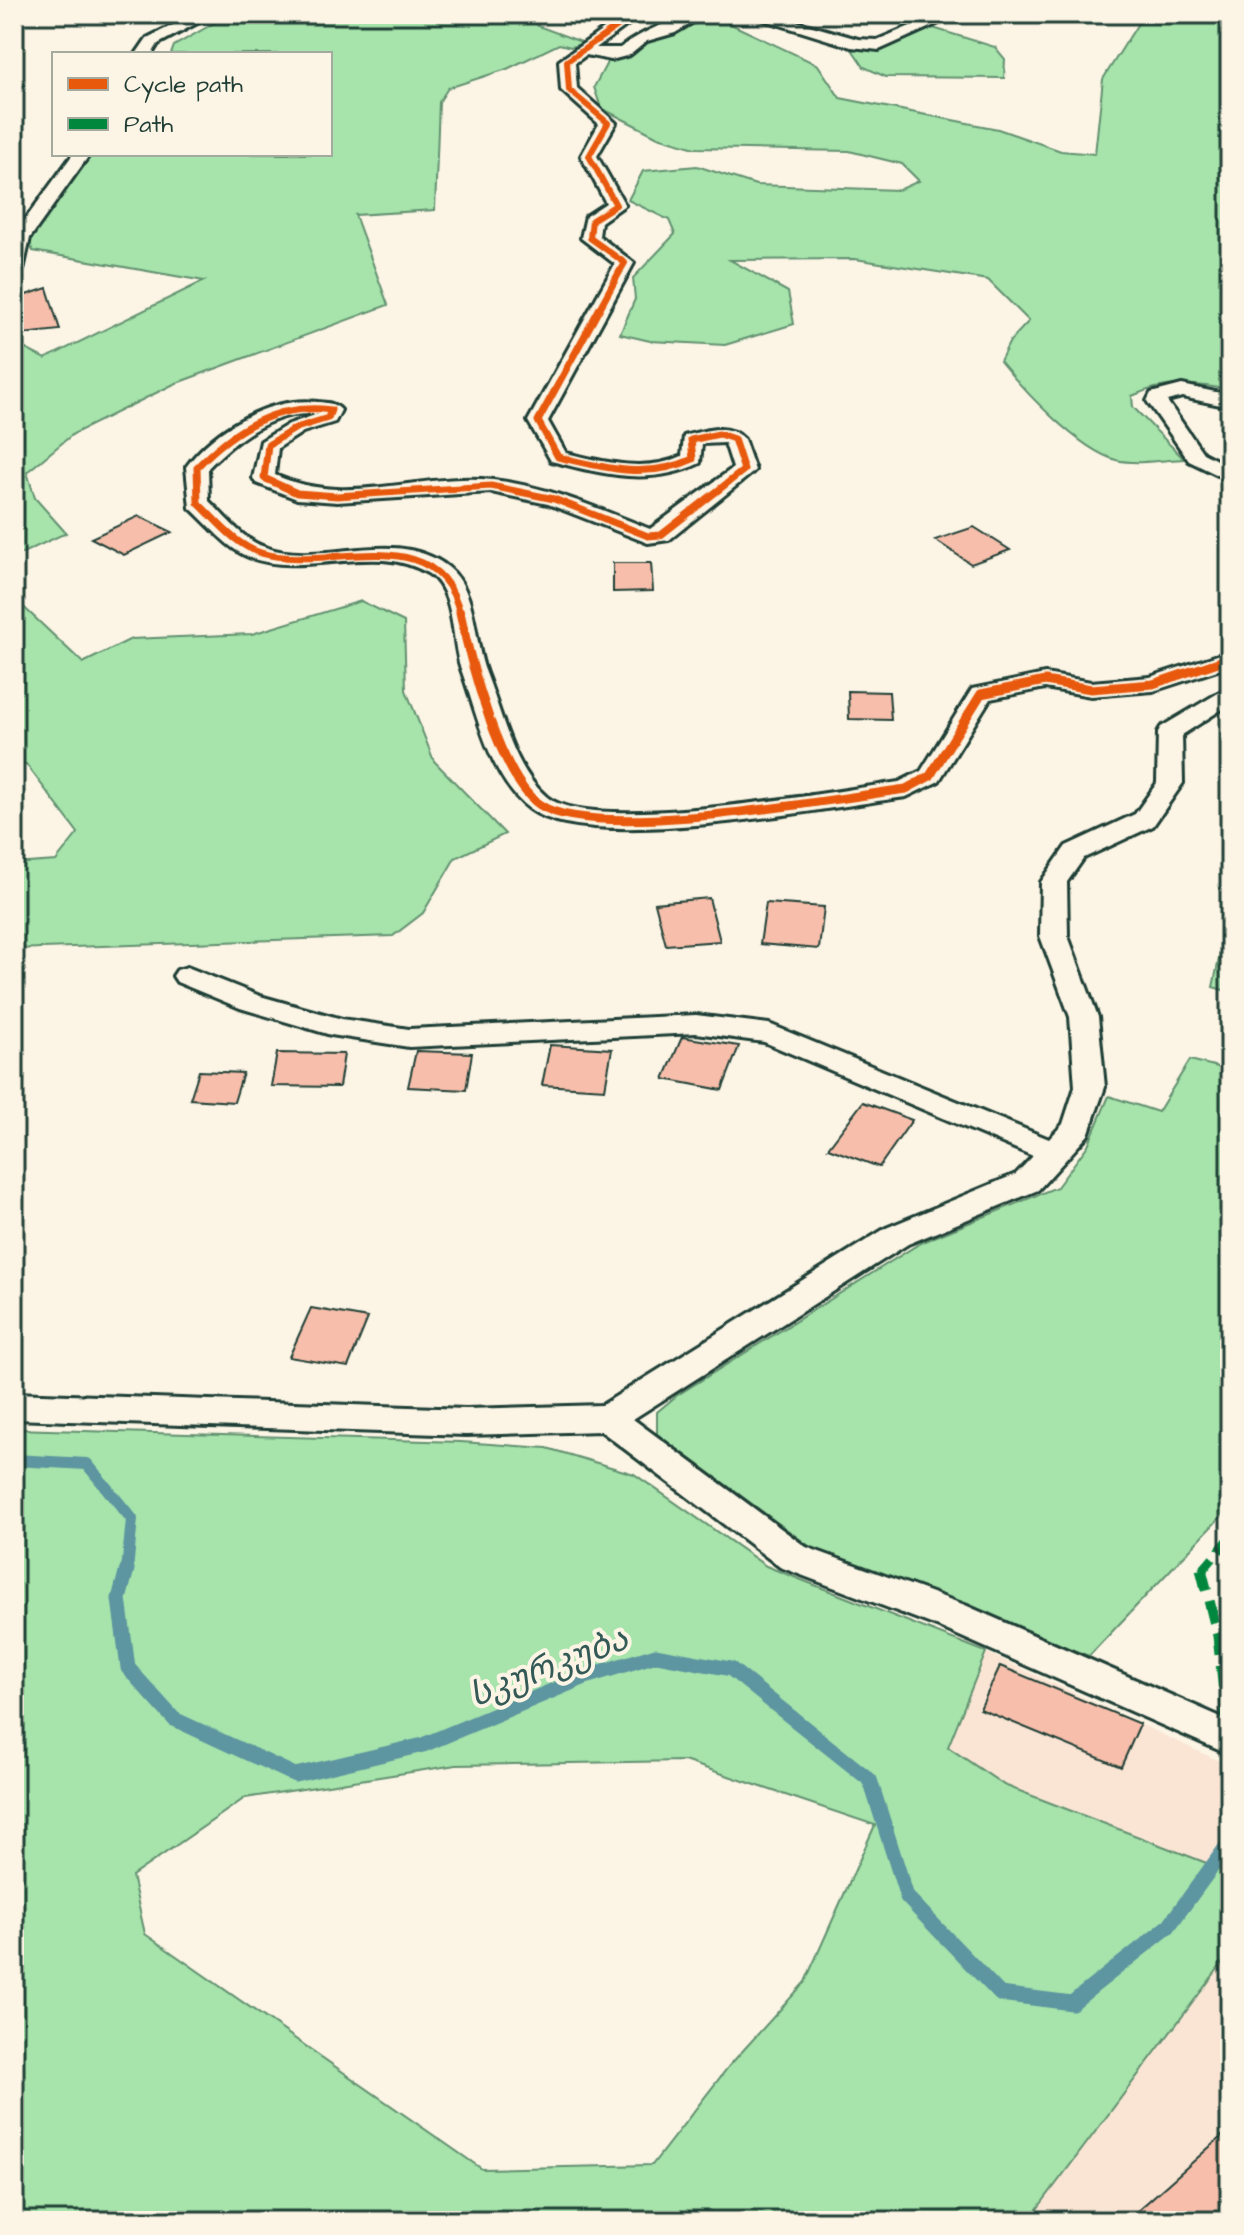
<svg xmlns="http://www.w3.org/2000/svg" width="1244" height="2235" font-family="'Architects Daughter','Noto Sans Georgian',sans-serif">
	<rect width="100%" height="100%" fill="#fcf5e5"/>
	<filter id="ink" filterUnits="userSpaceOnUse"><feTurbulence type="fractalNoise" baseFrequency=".0125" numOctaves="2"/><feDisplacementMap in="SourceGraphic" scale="16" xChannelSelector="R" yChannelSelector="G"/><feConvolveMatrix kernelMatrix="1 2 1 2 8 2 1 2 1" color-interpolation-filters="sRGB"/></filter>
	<g filter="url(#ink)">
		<!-- built -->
		<g fill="#fae5d4">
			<polygon points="986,1652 1230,1766 1230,1872 1004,1785 948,1747"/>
			<polygon points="1230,1953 1230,2221 1028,2221"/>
		</g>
		<!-- green -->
		<g fill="#a6e4ab" stroke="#629070" stroke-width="2" fill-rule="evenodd">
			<polygon points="230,14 528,14 538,26 584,43 571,47 559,44 507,69 448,88 439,102 435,210 355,215 388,305 174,384 73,434 27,472 35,498 66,533 14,557 14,343 45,359 204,281 33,251 27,238 91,154 330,154 330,54 171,54 174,46"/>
			<path d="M1144,14H1230V390C1197,383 1164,381 1132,396L1133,407L1184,459C1164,460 1136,465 1116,460C1078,449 1025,392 1000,361L1010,341L1029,321L988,280L855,259L730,260L788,292L794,324L725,345L650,341L620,334L635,299L633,278L675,234L669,220L628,200L643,171L697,166L756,185L899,190L919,181L902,164L849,151L695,148L658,137L601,108L594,87L610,57L644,40L673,32L703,17L720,19L818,65L840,98L998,129L1061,151L1095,154L1103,79Z"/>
			<polygon points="933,28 995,47 1005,59 1004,78 886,77 864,67 849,45 884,48"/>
			<polygon points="14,598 83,663 131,639 252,634 361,601 404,622 406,690 434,761 505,834 455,858 423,913 393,936 14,949 14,864 56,861 78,833 26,764 14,764"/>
			<polygon points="1230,908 1230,992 1213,987"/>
			<polygon points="1190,1060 1230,1070 1230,1507 1089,1656 820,1554 657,1434 657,1412 676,1396 922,1242 1057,1187 1088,1145 1109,1096 1158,1112"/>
			<path d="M14,1429L461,1442L547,1448L634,1474L766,1566L986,1652L948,1747L1004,1785L1230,1872V1953L1028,2221H14ZM684,1761L875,1825L805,1982L729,2066L652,2165L482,2169L145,1934L132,1876L245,1798L456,1765Z"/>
		</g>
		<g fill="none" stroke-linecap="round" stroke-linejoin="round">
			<!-- stream-far1 -->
			<polyline stroke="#5d95a0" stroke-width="12" points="14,1460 87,1464 132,1519 127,1571"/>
			<!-- stream -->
			<polyline stroke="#5d95a0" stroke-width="15" points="127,1569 119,1599 128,1668 174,1719 295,1775 423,1745 585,1677 656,1655 731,1669 870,1780 907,1897 1000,1994 1072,2003 1168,1927 1230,1842"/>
		</g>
		<!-- building -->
		<g fill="#f7bfab" stroke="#1f3d34" stroke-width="2">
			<polygon points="47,288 60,330 14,335 14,299"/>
			<polygon points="139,516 172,532 124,555 91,538"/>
			<polygon points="974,527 1010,550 971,564 935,540"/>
			<polygon points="613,563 651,563 653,591 613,592"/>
			<polygon points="848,691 889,692 891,720 849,719"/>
			<polygon points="709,898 720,941 666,945 655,903"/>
			<polygon points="766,903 824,907 819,949 760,944"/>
			<polygon points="682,1037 739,1046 722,1090 664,1079"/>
			<polygon points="550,1045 612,1049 605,1089 542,1085"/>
			<polygon points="416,1051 472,1053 466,1090 408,1087"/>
			<polygon points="277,1053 344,1054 339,1087 271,1086"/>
			<polygon points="199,1071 243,1073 234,1102 190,1099"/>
			<polygon points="863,1102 912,1120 879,1167 828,1148"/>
			<polygon points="311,1308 368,1318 348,1367 289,1357"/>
			<polygon points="1000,1666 1140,1724 1121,1767 980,1709"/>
			<polygon points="1230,2129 1230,2221 1126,2221"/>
		</g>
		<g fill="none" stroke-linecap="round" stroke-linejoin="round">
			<!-- minor casing -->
			<g stroke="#1f3d34" stroke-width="6">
				<g id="minor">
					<polygon points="195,14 214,14 158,44 152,54 136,54 147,38"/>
					<path d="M625,14H642L596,48H620C640,32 681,14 707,14L675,33L647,41L630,55L611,60L586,55L575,63L577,88L616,123L597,156L625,205L601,222L599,236L634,263L548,421L566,453C604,462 645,473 682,456L684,436C704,431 728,422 744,439L755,470L751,474L669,540L648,543L548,504L491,492L337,502L297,499L256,483L253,478L261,441L289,424L318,414C275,409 236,439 208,468L209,501C225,516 243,540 265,547C322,568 394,525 448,567C478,591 473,640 486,673C502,713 513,769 547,797C593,835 835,791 899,782L921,771L972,689L1045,674L1091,682L1150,677L1230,651V666L1153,691L1091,696L1045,688L990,699L939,781L906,797C830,807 589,854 530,809C490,780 477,713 461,669C451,642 456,591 429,574C377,541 307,578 251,558C227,549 208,524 190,508L186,467C214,429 270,396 318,402C328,403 335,403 341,410L335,422L303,432L278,448L275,475C347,508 420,472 493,480C548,486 599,509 650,529L733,468L725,443L702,444L700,463C650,487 602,474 551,461L528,421L615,264L581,238L586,216L606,203L581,156L599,124L561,90L559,61Z"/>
					<polygon points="745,14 770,14 858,39 877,40 939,14 959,14 879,50 851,47"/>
					<polygon points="73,154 90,154 30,238 23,270 14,276 14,235"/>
					<polygon points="1182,385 1230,395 1230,407 1182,397 1167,401 1203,453 1230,467 1230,481 1189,461 1147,401 1151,393"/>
					<polygon points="1230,686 1230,704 1182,735 1183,783 1153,826 1084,858 1067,882 1068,936 1098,1017 1105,1087 1088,1135 1038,1190 908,1244 633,1419 806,1547 965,1605 1230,1721 1230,1755 939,1627 780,1567 601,1431 466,1435 14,1419 14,1393 466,1409 602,1405 886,1228 1016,1174 1033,1156 764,1042 696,1033 409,1047 331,1035 240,1008 177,982 173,976 177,970 187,967 260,996 342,1019 409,1029 696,1015 769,1024 1049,1139 1063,1124 1075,1087 1070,1017 1040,936 1041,882 1066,846 1135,814 1157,783 1158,732 1161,727"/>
				</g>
			</g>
			<!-- minor -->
			<use href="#minor" fill="#fcf5e5" fill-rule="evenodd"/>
			<!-- quiet-far1 -->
			<polyline stroke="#00873e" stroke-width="9" stroke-dasharray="17 9" stroke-linecap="butt" points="1202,1571 1230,1538"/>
			<!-- quiet -->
			<polyline stroke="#00873e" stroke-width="11" stroke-dasharray="22 11" stroke-linecap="butt" points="1201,1569 1218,1636 1229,1738"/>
			<!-- cycleway-far2 casing -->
			<g stroke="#fcf5e5" stroke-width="9">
				<polyline id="cycleway-far2" points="619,273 625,263 590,238 592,220 616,205 589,156 608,123 569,90 567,61 635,14"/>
			</g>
			<!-- cycleway-far1 casing -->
			<g stroke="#fcf5e5" stroke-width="10">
				<path id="cycleway-far1" d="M460,614C438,517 328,573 261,553C236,546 216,520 198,503L197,467C234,429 276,403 331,410L328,418L296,428L268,445L264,478L297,493L337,496L491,486L554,499L648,536L661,535L744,470L734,439L719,434L691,440L693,459C648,480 604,468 558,457L538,421L620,271"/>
			</g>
			<!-- cycleway casing -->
			<g stroke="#fcf5e5" stroke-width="13">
				<path id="cycleway" d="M460,612C469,657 500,779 540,805C596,842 833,799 906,789L930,776L981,694L1045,681L1091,689L1153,684L1230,658"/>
			</g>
			<!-- cycleway-far2 -->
			<use href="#cycleway-far2" stroke="#e8590c" stroke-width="6"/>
			<!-- cycleway-far1 -->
			<use href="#cycleway-far1" stroke="#e8590c" stroke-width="7"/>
			<!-- cycleway -->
			<use href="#cycleway" stroke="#e8590c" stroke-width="9"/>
		</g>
	</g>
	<g text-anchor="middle" stroke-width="8" stroke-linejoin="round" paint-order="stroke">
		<!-- near-water labels -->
		<g font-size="34" font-style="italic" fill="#345a58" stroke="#fcf5e5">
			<text transform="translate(548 1666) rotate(-21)" y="12">სკურკუბა</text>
		</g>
	</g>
	<!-- margin -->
	<rect width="1244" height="2235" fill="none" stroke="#fcf5e5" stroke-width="48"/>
	<rect x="24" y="24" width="1196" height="2187" fill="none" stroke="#1f3d34" stroke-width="3" filter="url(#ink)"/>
	<!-- legend -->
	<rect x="52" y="52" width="280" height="104" fill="#fcf5e5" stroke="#a4ab9e" stroke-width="2"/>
	<rect x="68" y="78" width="40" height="12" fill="#e8590c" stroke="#a4ab9e" stroke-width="2"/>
	<text x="124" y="92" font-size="24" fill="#1f3d34">Cycle path</text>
	<rect x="68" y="118" width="40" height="12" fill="#00873e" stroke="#a4ab9e" stroke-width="2"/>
	<text x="124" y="132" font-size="24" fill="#1f3d34">Path</text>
</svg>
